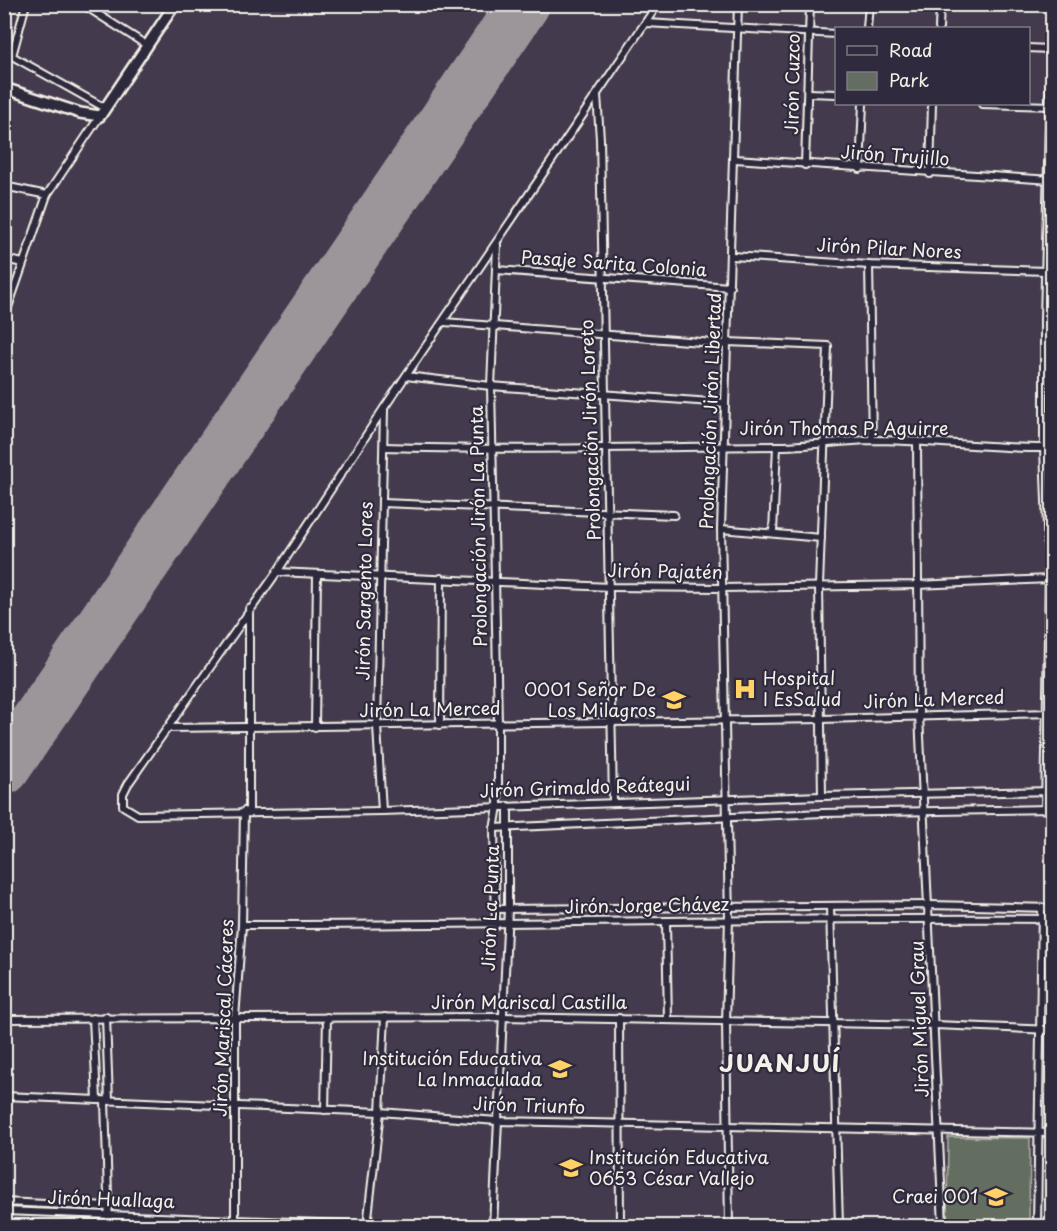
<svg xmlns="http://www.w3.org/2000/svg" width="1057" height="1231" font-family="'Playpen Sans',sans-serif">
	<rect width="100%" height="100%" fill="#443a4d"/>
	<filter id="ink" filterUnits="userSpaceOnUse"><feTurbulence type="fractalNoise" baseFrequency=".0167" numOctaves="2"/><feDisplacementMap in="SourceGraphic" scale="12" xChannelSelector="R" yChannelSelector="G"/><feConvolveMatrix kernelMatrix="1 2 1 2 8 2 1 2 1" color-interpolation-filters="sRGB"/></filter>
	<g filter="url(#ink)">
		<!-- green -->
		<polygon fill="#646d61" stroke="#acafa4" stroke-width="1.5" points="948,1137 1030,1138 1029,1224 947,1223"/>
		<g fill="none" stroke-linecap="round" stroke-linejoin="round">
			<!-- runway -->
			<polyline stroke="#9c969a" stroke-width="52" points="4,769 524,4"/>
			<!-- street casing -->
			<g stroke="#f4f1e8" stroke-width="10">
				<g id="street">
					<polyline points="82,4 148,46"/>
					<polyline points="658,4 384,408 277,572 128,784 123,794 123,806 138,815 382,811 822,796 1052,791"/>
					<polyline points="646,23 836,34"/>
					<polyline points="867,28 869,4"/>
					<polyline points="939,28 940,4"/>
					<polyline points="1028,48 1049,49"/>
					<polyline points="4,56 12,56 105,108"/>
					<polyline points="4,61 12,56 26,4"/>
					<polyline points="809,93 836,94"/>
					<polyline points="597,95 600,139 613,802"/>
					<polyline points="982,104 1052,106"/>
					<polyline points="735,159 1052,180"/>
					<polyline points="805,165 810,4"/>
					<polyline points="860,169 863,104"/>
					<polyline points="930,174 932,104"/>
					<polyline points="4,186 47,195"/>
					<polyline points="732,256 869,265 1046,271"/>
					<polyline points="4,259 23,263"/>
					<polyline points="869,265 872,440"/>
					<polyline points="496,270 730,287"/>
					<polyline points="4,319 47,195 100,116"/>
					<polyline points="444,322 727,344"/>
					<polyline points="727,342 828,346 819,586 822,796"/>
					<polyline points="406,376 491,386 725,403"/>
					<polyline points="917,442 919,715 943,1226"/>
					<path d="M384,447C514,451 644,447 775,446C807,446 839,441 871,440C931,440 992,449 1052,448"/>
					<polyline points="382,503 674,515"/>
					<polyline points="721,529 821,538"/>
					<polyline points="773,532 777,446"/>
					<polyline points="277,572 610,587 721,588 917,585 1050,579"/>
					<polyline points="249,609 249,812"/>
					<polyline points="440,725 441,578"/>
					<polyline points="315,727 317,575"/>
					<polyline points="169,728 821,719 1052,713"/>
					<polyline points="1045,809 1049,579 1044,448 1044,320 1052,4"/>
					<polyline points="382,811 377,726 384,410"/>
					<polyline points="494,828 823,813 1052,809"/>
					<polyline points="830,907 839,1226"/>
					<polyline points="496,909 930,905 1052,908"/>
					<polyline points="666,923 668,1019"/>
					<path d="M242,925C512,925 782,917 1052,919"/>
					<polyline points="496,925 494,830 498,806 498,723 491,386 497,245"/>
					<polyline points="106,1017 109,1101"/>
					<polyline points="93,1018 97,1100"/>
					<polyline points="619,1018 620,1226"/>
					<polyline points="4,1019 502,1017 935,1025 1052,1030"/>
					<polyline points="4,1096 380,1112 497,1121 1052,1133"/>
					<polyline points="105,1101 109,1226"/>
					<polyline points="325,1110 327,1017"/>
					<polyline points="4,1202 109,1207"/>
					<polyline points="4,1211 397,1226"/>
					<polyline points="235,1226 235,1018 242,925 244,811"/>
					<polyline points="367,1226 380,1112 385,1017"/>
					<polyline points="493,1226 508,909 508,806"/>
					<polyline points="729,1226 726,1022 729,919 721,529 738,4"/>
					<polyline points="1037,1226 1042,908"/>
				</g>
			</g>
			<!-- secondary casing -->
			<g stroke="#f4f1e8" stroke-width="14">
				<polyline id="secondary" points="4,88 80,113 100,116 175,4"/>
			</g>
			<!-- street -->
			<use href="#street" stroke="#2f2a3d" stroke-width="6"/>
			<!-- secondary -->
			<use href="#secondary" stroke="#2f2a3d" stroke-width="9"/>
		</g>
	</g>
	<!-- icons -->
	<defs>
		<g id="hospital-bare" transform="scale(1.8)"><path d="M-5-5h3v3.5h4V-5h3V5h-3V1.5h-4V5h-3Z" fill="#ffd166" stroke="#2f2a3d" stroke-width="2.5" paint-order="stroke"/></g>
		<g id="school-bare" transform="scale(1.8)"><path d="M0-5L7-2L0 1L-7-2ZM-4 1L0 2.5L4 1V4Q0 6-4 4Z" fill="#ffd166" stroke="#2f2a3d" stroke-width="2.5" paint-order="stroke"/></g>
	</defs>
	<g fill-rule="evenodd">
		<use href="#hospital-bare" x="745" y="689"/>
		<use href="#school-bare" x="674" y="700"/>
		<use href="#school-bare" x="560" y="1069"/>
		<use href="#school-bare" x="571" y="1168"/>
		<use href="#school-bare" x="996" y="1197"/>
	</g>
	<g text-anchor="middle" stroke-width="4.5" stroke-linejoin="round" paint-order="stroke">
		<!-- street labels -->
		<g font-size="18" fill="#f4f1e8" stroke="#2f2a3d">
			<text transform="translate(793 84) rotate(-89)" y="6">Jirón Cuzco</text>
			<text transform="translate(895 156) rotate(4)" y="6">Jirón Trujillo</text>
			<text transform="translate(889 249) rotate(3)" y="6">Jirón Pilar Nores</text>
			<text transform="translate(614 264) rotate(4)" y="6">Pasaje Sarita Colonia</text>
			<text transform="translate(711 411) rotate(-88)" y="6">Prolongación Jirón Libertad</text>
			<text x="844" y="435">Jirón Thomas P. Aguirre</text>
			<text transform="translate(591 430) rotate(-92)" y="6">Prolongación Jirón Loreto</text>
			<text transform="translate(479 526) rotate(-91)" y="6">Prolongación Jirón La Punta</text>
			<text transform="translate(665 572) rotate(1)" y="6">Jirón Pajatén</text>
			<text transform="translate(365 591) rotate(-89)" y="6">Jirón Sargento Lores</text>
			<text transform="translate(934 700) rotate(-2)" y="6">Jirón La Merced</text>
			<text transform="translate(430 710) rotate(-1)" y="6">Jirón La Merced</text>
			<text transform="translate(585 788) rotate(-2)" y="6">Jirón Grimaldo Reátegui</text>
			<text transform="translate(647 906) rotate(-1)" y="6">Jirón Jorge Chávez</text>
			<text transform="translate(491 908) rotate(-88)" y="6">Jirón La Punta</text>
			<text x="529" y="1009">Jirón Mariscal Castilla</text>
			<text transform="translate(224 1018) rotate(-88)" y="6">Jirón Mariscal Cáceres</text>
			<text transform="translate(920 1019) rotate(-92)" y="6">Jirón Miguel Grau</text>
			<text transform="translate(529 1106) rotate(2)" y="6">Jirón Triunfo</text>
			<text transform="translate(111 1200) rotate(2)" y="6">Jirón Huallaga</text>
		</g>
		<!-- poi labels -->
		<g font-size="18" fill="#f4f1e8" stroke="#2f2a3d" text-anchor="end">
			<text x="763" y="685" text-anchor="start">Hospital<tspan x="763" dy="21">I EsSalud</tspan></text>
			<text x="656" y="696">0001 Señor De<tspan x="656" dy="21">Los Milagros</tspan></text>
			<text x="542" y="1065">Institución Educativa<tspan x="542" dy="21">La Inmaculada</tspan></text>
			<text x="589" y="1164" text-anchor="start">Institución Educativa<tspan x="589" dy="21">0653 César Vallejo</tspan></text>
			<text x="978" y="1203">Craei 001</text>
		</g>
		<!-- district labels -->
		<g font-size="24" font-weight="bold" letter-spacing="1.5" fill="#f4f1e8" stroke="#2f2a3d">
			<text x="780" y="1072">JUANJUÍ</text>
		</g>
	</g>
	<!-- margin -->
	<rect width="1057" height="1231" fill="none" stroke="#2f2a3d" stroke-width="24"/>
	<rect x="12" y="12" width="1033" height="1207" fill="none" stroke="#f4f1e8" stroke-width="2" filter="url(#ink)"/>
	<!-- legend -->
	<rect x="835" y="27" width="195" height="78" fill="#2f2a3d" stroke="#7e7a81" stroke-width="1.5"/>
	<rect x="847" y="46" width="30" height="9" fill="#2f2a3d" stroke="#7e7a81" stroke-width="1.5"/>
	<text x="889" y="57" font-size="18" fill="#f4f1e8">Road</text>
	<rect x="847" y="72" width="30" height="18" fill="#646d61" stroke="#7e7a81" stroke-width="1.5"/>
	<text x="889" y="87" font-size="18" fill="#f4f1e8">Park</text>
</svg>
